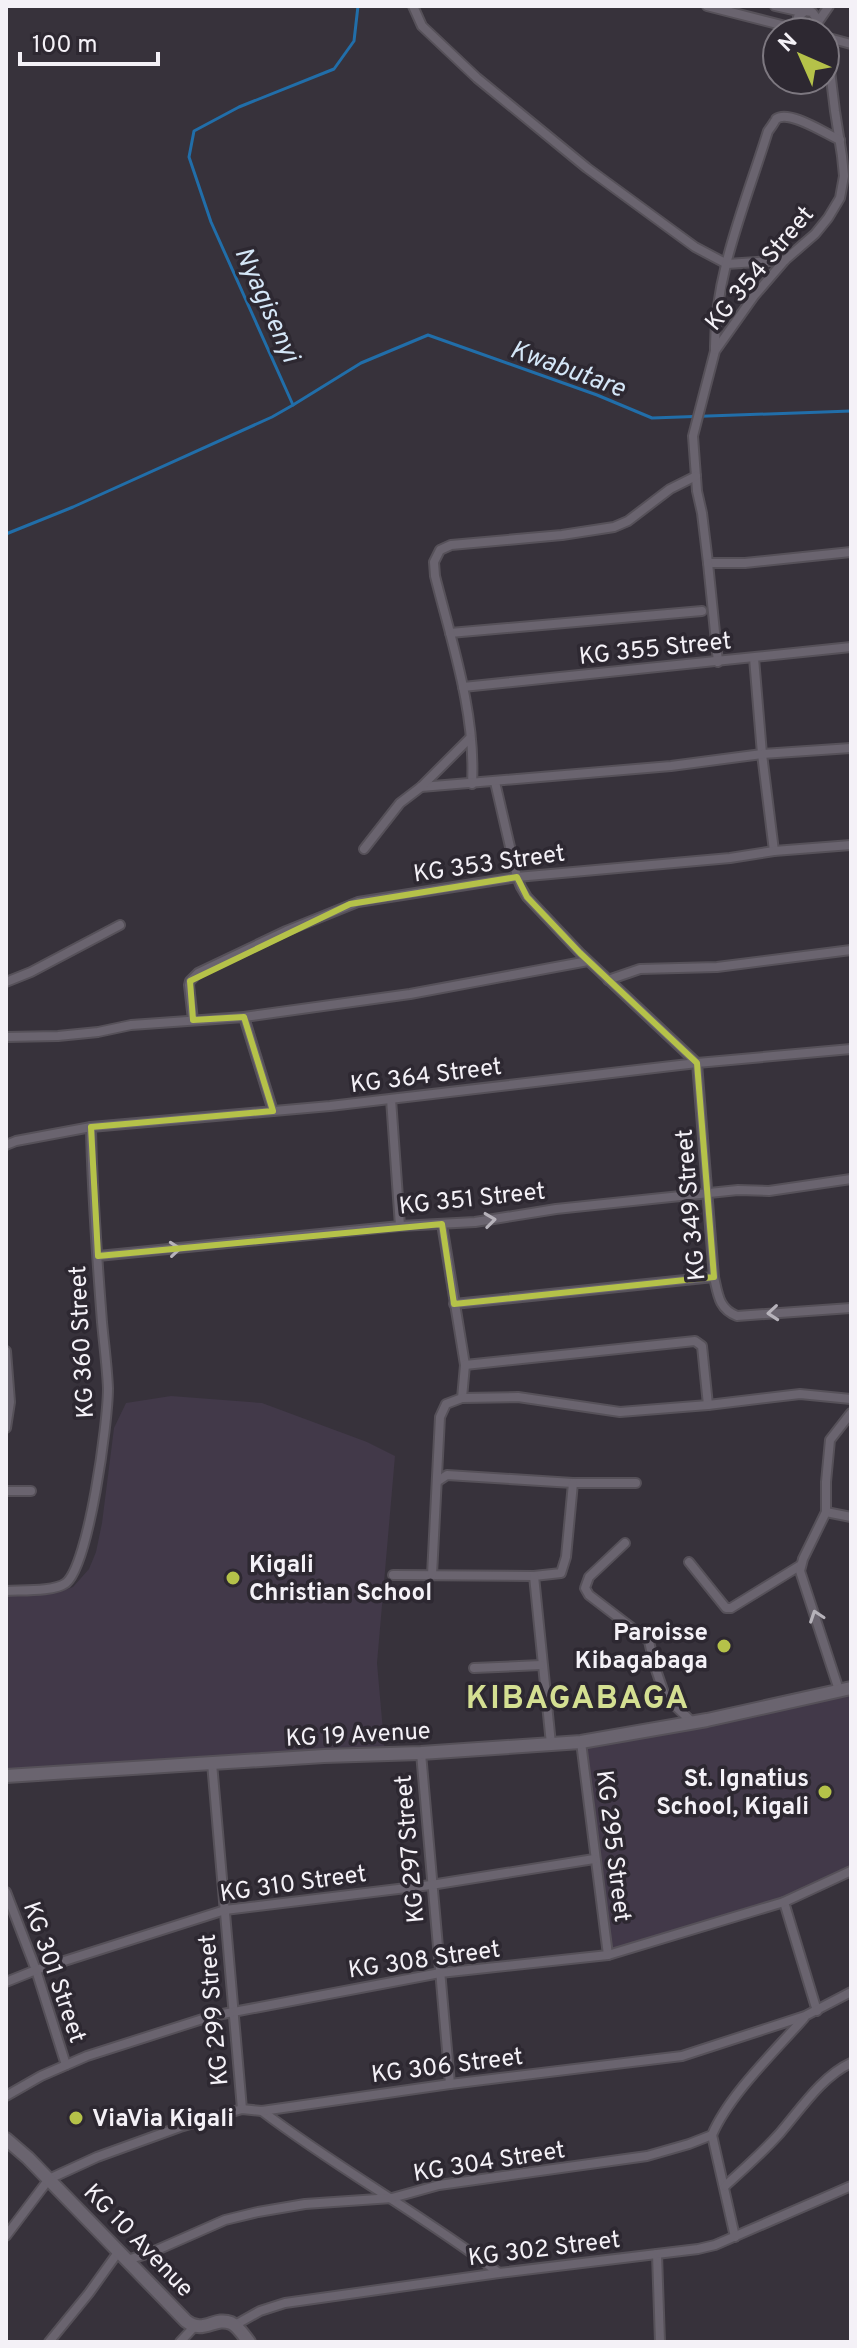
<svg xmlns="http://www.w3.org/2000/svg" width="857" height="2348" font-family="Overpass,sans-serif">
	<rect width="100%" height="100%" fill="#37323b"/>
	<!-- built -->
	<g fill="#423949">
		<polygon points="171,1396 262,1403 367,1442 395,1456 377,1663 385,1754 6,1774 6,1593 59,1592 73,1587 89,1569 96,1552 102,1523 114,1428 126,1403"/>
		<polygon points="851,1688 851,1873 784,1902 608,1955 581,1742"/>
	</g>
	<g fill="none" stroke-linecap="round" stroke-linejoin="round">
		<!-- stream -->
		<g stroke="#216ea9" stroke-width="3">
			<polyline points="293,405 361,363 428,335 597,395 652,418 851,411"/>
			<polyline points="6,534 73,507 272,417 293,405 211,222 189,157 194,131 239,107 334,69 354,41 358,6"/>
		</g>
		<!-- street casing -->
		<g stroke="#565159" stroke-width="12">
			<g id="street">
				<polyline points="413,6 422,26 477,78 587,168 695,247 727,264 785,260"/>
				<polyline points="707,6 801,30"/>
				<polyline points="775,6 802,12"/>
				<polyline points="818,22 829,6"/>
				<polyline points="811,31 817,26 818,20 812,12 805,11 798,17 797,24 804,31 813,32"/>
				<polyline points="825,37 851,44"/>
				<polyline points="826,38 835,111 842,156 844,176 840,198 828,218 815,234 785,260 754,296 715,351 693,436 697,491 702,513 708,563 745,563 851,552"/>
				<path d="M715,350C714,275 746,202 768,131C769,130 776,120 776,119C789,109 826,134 840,140"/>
				<polyline points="708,563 718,662"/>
				<polyline points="450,633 702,611"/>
				<polyline points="754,658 762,754 774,851"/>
				<polyline points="463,687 851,647"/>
				<path d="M495,782L517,877L521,887L527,897L580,953L697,1063L714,1277C718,1295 719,1309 737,1316L851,1308"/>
				<path d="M472,784C476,714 452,643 435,576L434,562L440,550L451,545L562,535L614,527L628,521L670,489L696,476"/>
				<polyline points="421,787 671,766 762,754 851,748"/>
				<polyline points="364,849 400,803 421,787 470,738"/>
				<polyline points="608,980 640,969 717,967 851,950"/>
				<polyline points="6,982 31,972 120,925"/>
				<polyline points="244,1017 273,1111"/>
				<polyline points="193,1020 189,985 190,981 198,973 286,931 358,902 517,877 730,858 774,851 851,845"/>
				<polyline points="6,1037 58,1036 98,1032 131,1025 244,1017 410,994 588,961"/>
				<polyline points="391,1099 400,1226"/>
				<polyline points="6,1145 16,1141 91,1127 330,1106 697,1063 851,1049"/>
				<polyline points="442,1224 465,1365 462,1398"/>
				<polyline points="98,1256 400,1226 475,1222 556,1209 738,1190 769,1191 851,1179"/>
				<polyline points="454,1304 714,1277"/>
				<polyline points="6,1351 10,1402 6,1428"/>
				<polyline points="465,1365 695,1341 702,1346 708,1405"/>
				<polyline points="438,1481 447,1475 573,1483 636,1483"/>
				<polyline points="6,1491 31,1491"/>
				<polyline points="826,1512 851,1517"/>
				<polyline points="625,1543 589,1577 585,1588 589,1595 649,1641 654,1664 665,1696 692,1722"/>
				<polyline points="689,1562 726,1608 731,1608 801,1565"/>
				<polyline points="393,1575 534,1576 561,1573 566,1557 573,1483"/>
				<polyline points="432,1575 440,1417 446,1404 462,1398 518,1397 620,1412 708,1405 800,1394 851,1399"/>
				<polyline points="534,1576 551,1744"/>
				<path d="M6,1591C21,1590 54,1592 66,1583C89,1564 108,1422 108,1388C107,1366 104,1344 102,1322C97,1257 92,1192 91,1127"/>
				<polyline points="474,1668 541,1665"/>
				<polyline points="839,1690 800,1571 803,1559 826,1512 826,1482 830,1440 851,1413"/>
				<polyline points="581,1742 608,1955"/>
				<polyline points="421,1753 450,2084"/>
				<polyline points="212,1763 242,2109"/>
				<polyline points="6,1892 36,1970 66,2065"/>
				<polyline points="784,1902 817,2011"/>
				<polyline points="6,1982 36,1970 225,1910 431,1885 594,1859"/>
				<polyline points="6,2096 41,2076 87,2056 212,2016 440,1973 608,1955 784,1902 851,1871"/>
				<path d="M262,2111C338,2169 423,2215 499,2273"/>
				<polyline points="712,2135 735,2237"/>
				<path d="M725,2186C744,2169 763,2152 780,2133C800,2110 822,2076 851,2063"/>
				<polyline points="6,2236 49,2179 97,2157 180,2127 242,2109 262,2111 450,2084 682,2056 805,2016 851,1992"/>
				<polyline points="657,2254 660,2342"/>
				<path d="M127,2260L150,2253L225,2220L258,2212L305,2204L392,2198L439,2185L647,2156L689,2144L712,2135C729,2095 775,2051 804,2018"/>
				<polyline points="235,2325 260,2311 285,2303 499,2273 698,2249 715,2245 851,2186"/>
				<polyline points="49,2342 89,2293 119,2251"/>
				<polyline points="180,2342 194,2327"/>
			</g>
		</g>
		<!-- secondary casing -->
		<g stroke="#565159" stroke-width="16">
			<g id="secondary">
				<polyline points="6,1776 324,1756 421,1753 581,1742 707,1720 851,1688"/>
				<path d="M6,2139L28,2158L186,2321C204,2335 214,2316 231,2323C238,2326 244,2336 249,2342"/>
			</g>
		</g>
		<!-- street -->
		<use href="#street" stroke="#6a646f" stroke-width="8"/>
		<!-- secondary -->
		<use href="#secondary" stroke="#6a646f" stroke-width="12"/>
	</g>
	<!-- one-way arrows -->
	<defs><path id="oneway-chevron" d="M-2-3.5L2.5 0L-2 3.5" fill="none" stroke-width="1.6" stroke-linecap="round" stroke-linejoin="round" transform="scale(2)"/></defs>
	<g stroke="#b6b2ba">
		<use href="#oneway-chevron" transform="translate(490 1220) rotate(-7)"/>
		<use href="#oneway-chevron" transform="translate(175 1249) rotate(-5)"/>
		<use href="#oneway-chevron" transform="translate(773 1313) rotate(175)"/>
		<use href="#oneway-chevron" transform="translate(816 1616) rotate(-109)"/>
	</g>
	<!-- marked area -->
	<path fill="none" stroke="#b5c249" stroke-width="6" stroke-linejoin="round" d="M517,877L527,897L580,953L697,1063L714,1277L454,1304L442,1224L98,1256L91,1127L273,1111L244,1017L193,1020L190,981L350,904Z"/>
	<!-- markers -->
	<g fill="#b5c249" stroke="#2d2831" stroke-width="3">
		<circle cx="233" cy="1578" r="8"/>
		<circle cx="724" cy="1646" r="8"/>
		<circle cx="825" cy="1792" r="8"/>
		<circle cx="76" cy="2118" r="8"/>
	</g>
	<g text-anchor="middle" stroke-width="7" stroke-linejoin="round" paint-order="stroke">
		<!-- street labels -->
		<g font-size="24" fill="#f4f1f7" stroke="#2d2831">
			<text transform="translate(759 268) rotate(-50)" y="8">KG 354 Street</text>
			<text transform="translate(655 648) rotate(-6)" y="8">KG 355 Street</text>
			<text transform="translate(489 863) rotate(-8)" y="8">KG 353 Street</text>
			<text transform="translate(426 1075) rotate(-7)" y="8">KG 364 Street</text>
			<text transform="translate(472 1198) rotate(-6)" y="8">KG 351 Street</text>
			<text transform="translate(690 1205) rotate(-95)" y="8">KG 349 Street</text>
			<text transform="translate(81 1342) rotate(-93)" y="8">KG 360 Street</text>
			<text transform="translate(358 1734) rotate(-3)" y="8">KG 19 Avenue</text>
			<text transform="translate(614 1846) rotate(83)" y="8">KG 295 Street</text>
			<text transform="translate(409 1849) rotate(-95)" y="8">KG 297 Street</text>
			<text transform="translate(293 1883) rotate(-8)" y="8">KG 310 Street</text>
			<text transform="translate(424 1959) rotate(-8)" y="8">KG 308 Street</text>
			<text transform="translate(55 1972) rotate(71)" y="8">KG 301 Street</text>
			<text transform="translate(213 2010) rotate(-95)" y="8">KG 299 Street</text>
			<text transform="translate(447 2065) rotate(-7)" y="8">KG 306 Street</text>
			<text transform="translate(489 2161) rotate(-9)" y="8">KG 304 Street</text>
			<text transform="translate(139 2240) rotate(46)" y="8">KG 10 Avenue</text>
			<text transform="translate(544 2248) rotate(-7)" y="8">KG 302 Street</text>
		</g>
		<!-- poi labels -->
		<g font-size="24" font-weight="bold" fill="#f4f1f7" stroke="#2d2831" text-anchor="start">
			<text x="249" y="1572">Kigali<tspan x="249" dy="28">Christian School</tspan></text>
			<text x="708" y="1640" text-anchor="end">Paroisse<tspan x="708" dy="28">Kibagabaga</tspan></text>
			<text x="809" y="1786" text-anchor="end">St. Ignatius<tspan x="809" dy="28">School, Kigali</tspan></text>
			<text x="92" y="2126">ViaVia Kigali</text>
		</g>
		<!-- water labels -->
		<g font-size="26" font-style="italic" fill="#d4e6f7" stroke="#2d2831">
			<text transform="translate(268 304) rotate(66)" y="9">Nyagisenyi</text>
			<text transform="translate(568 368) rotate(20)" y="9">Kwabutare</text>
		</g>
		<!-- district labels -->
		<g font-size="32" font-weight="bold" letter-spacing="2" fill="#d4df92" stroke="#2d2831">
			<text x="578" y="1708">KIBAGABAGA</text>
		</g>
	</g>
	<!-- border -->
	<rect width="857" height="2348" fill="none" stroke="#f4f1f7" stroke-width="16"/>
	<!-- north arrow -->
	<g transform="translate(801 56) rotate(315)"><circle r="38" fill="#2d2831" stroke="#7d7880" stroke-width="2"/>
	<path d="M0-6L14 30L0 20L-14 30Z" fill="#b5c249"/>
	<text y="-12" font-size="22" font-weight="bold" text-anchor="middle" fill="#f4f1f7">N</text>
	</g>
	<!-- scale -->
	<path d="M20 52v12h138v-12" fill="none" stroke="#f4f1f7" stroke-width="4"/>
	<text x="32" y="52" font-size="24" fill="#f4f1f7" stroke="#2d2831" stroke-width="6" paint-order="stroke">100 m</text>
</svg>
